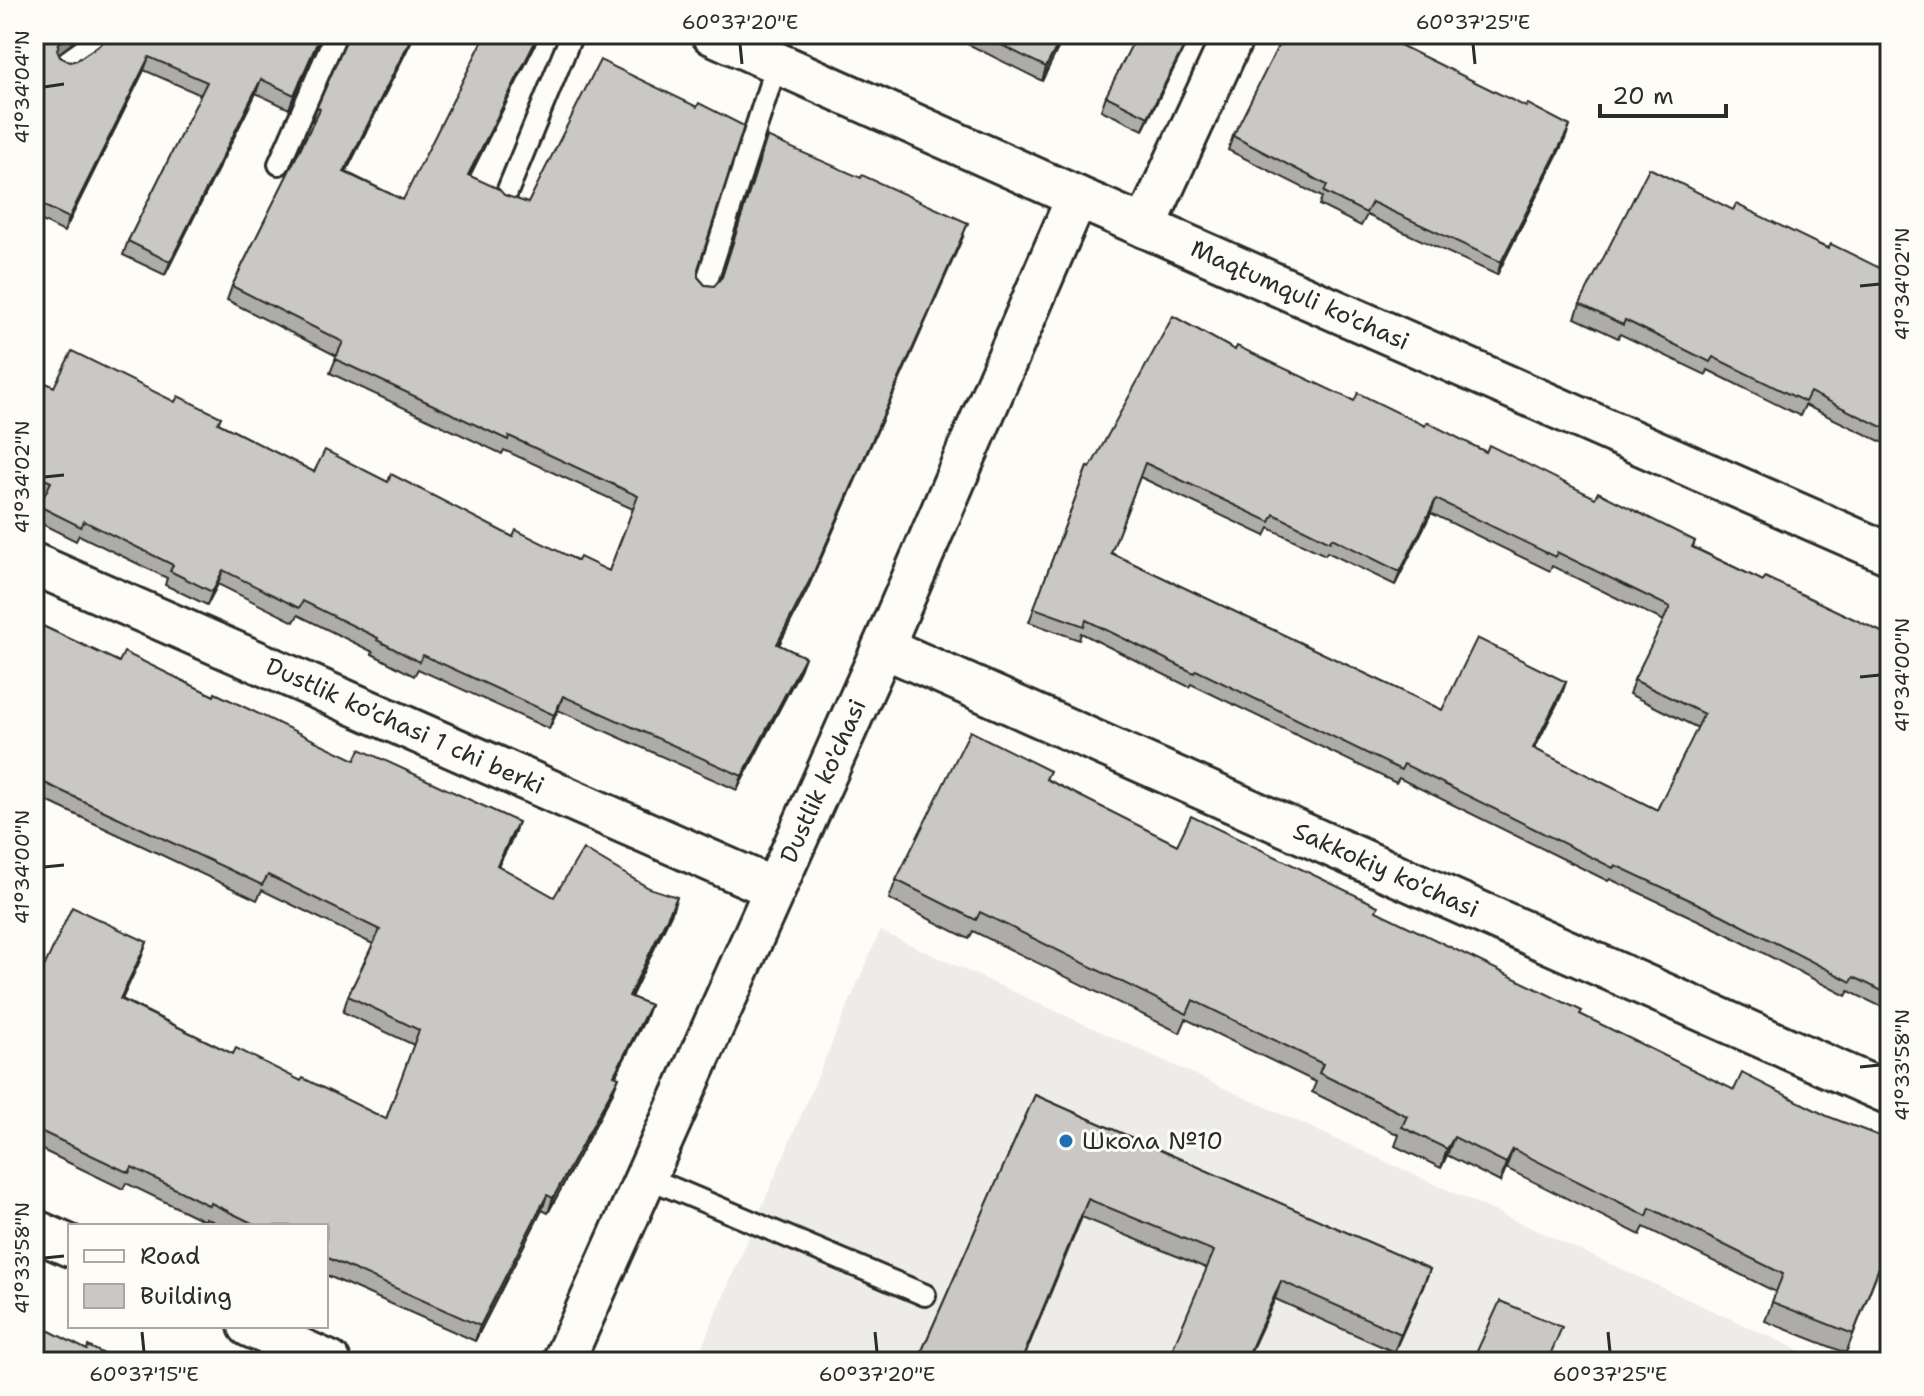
<svg xmlns="http://www.w3.org/2000/svg" width="1924" height="1396" font-family="'Shantell Sans',sans-serif">
	<rect width="100%" height="100%" fill="#fdfcf7"/>
	<filter id="ink" filterUnits="userSpaceOnUse"><feTurbulence type="fractalNoise" baseFrequency=".0125" numOctaves="2"/><feDisplacementMap in="SourceGraphic" scale="16" xChannelSelector="R" yChannelSelector="G"/><feConvolveMatrix kernelMatrix="1 2 1 2 8 2 1 2 1" color-interpolation-filters="sRGB"/></filter>
	<g filter="url(#ink)">
		<!-- built -->
		<polygon fill="#edece8" points="880,931 1825,1362 724,1362 700,1351"/>
		<g fill="none" stroke-linecap="round" stroke-linejoin="round">
			<!-- service casing -->
			<g stroke="#2b2b2b" stroke-width="26">
				<g id="service">
					<polyline points="65,63 96,41 99,34"/>
					<polyline points="279,164 336,34"/>
					<polyline points="505,197 572,34"/>
					<polyline points="705,287 777,62"/>
					<polyline points="646,1177 925,1295"/>
				</g>
			</g>
			<!-- minor casing -->
			<g stroke="#2b2b2b" stroke-width="46">
				<g id="minor">
					<polyline points="712,34 1077,197 1890,554"/>
					<polyline points="1145,227 1234,34"/>
					<polyline points="34,564 775,889"/>
					<polyline points="883,647 1890,1094"/>
					<polyline points="34,1230 70,1246"/>
					<polyline points="249,1326 330,1362"/>
					<polyline points="563,1362 883,647 1077,197"/>
				</g>
			</g>
			<!-- service -->
			<use href="#service" stroke="#fdfcf7" stroke-width="20"/>
			<!-- minor -->
			<use href="#minor" stroke="#fdfcf7" stroke-width="40"/>
		</g>
		<!-- wall -->
		<g fill="#adaca9" stroke="#2b2b2b" stroke-width="2" fill-rule="evenodd">
			<polygon points="34,34 58,53 60,57 70,62 322,34 289,109 256,93 165,275 123,255 128,241 201,95 144,70 64,232 34,217"/>
			<polygon points="349,34 415,34 346,172 403,200 535,45 470,176 504,195 698,269 698,277 705,285 714,286 963,237 807,590 779,645 805,657 800,670 737,790 558,710 549,729 418,669 414,676 372,654 373,652 298,615 294,622 218,584 207,605 165,585 167,578 79,535 76,541 34,520 44,495 34,490 34,377 54,387 175,402 221,417 218,423 314,472 388,482 513,537 609,571 633,509 504,450 502,454 330,373 337,356 227,300 232,286 314,122 312,121 317,107"/>
			<polygon points="948,34 1065,34 1042,81"/>
			<polygon points="1191,34 1143,130 1101,110 1106,96"/>
			<polygon points="1526,107 1570,126 1565,139 1497,275 1367,215 1361,226 1319,205 1322,197 1228,150 1233,136"/>
			<polygon points="1733,210 1890,273 1890,446 1805,405 1800,416 1708,370 1706,375 1620,334 1618,338 1575,318 1580,304"/>
			<path d="M1235,350L1354,401L1425,426L1695,541L1693,547L1763,581L1890,636V1011L1849,991L1846,996L1717,929L1610,879L1608,881L1399,778L1396,783L1191,684L1189,687L1081,633L1079,640L1029,622L1087,467L1090,468ZM1140,477L1265,536L1269,528L1325,555L1327,552L1395,585L1431,513L1550,571L1552,566L1664,621L1634,680L1629,694L1698,728L1657,810L1534,749L1561,696L1566,682L1442,710L1111,553Z"/>
			<polygon points="34,622 119,662 214,696 513,837 498,866 554,897 672,912 631,997 650,1005 644,1021 616,1075 613,1092 548,1213 542,1210 475,1341 326,1275 326,1226 222,1226 206,1218 205,1221 126,1183 123,1189 34,1146 34,962 44,967 147,942 141,958 122,999 233,1054 301,1081 386,1119 414,1045 343,1012 348,996 373,944 262,890 257,900 34,795"/>
			<polygon points="1047,780 1177,845 1376,912 1581,1015 1890,1240 1846,1353 1765,1321 1776,1292 1644,1227 1640,1235 1506,1168 1500,1182 1447,1155 1441,1168 1395,1146 1399,1135 1312,1092 1316,1082 1186,1019 1180,1033 973,931 969,939 889,899 896,880"/>
			<polygon points="1035,1095 1430,1269 1423,1287 1394,1352 1206,1268 1082,1217 1022,1362 917,1362"/>
		</g>
		<!-- shaded-wall -->
		<g fill="#8d8c89" stroke="#2b2b2b" stroke-width="2">
			<polygon points="71,34 84,34 54,57 59,43"/>
			<polygon points="321,34 322,34 289,109 294,95"/>
			<polygon points="413,34 415,34 339,186 344,172"/>
			<polygon points="539,34 535,45 463,189 468,175"/>
			<polygon points="1063,34 1065,34 1042,81 1046,67"/>
			<polygon points="1190,34 1191,34 1143,130 1148,117"/>
			<polygon points="1407,34 1409,34 1395,58 1400,45"/>
			<polygon points="149,57 144,70 64,232 69,218"/>
			<polygon points="261,79 256,93 165,275 170,262"/>
			<polygon points="1570,126 1565,139 1497,275 1501,262"/>
			<polygon points="968,223 807,590 772,658 777,644"/>
			<polygon points="1436,499 1431,513 1395,585 1400,572"/>
			<polygon points="223,570 218,584 207,605 212,592"/>
			<polygon points="805,657 800,670 737,790 742,776"/>
			<polygon points="1566,682 1561,696 1528,762 1533,748"/>
			<polygon points="563,696 558,710 549,729 554,715"/>
			<polygon points="518,822 513,837 491,880 497,865"/>
			<polygon points="677,897 672,912 624,1011 629,996"/>
			<polygon points="147,942 141,958 115,1014 120,999"/>
			<polygon points="650,1005 644,1021 608,1090 614,1075"/>
			<polygon points="619,1077 613,1092 548,1213 553,1198"/>
			<polygon points="1454,1137 1447,1155 1441,1168 1447,1149"/>
			<polygon points="1513,1149 1506,1168 1500,1182 1506,1163"/>
			<polygon points="547,1195 542,1210 475,1341 480,1326"/>
			<polygon points="1088,1199 1022,1362 1021,1362"/>
			<polygon points="1430,1269 1423,1287 1394,1352 1401,1334"/>
			<polygon points="1281,1281 1275,1299 1246,1362 1245,1362"/>
		</g>
		<!-- building -->
		<g fill="#c9c8c4" stroke="#2b2b2b" stroke-width="2" fill-rule="evenodd">
			<polygon points="34,34 71,34 59,43 57,50 60,57 70,62 77,60 109,38 111,34 321,34 294,95 261,79 170,262 128,241 207,82 149,57 69,218 34,201"/>
			<polygon points="349,34 413,34 344,172 403,200 486,34 539,34 468,175 499,189 504,195 528,203 600,60 697,107 699,103 744,126 698,269 698,277 705,285 714,286 722,277 767,137 861,178 862,175 968,223 812,576 777,644 805,657 742,776 563,696 554,715 423,655 419,662 377,640 378,638 303,601 299,608 223,570 212,592 170,571 173,565 84,521 81,527 39,506 51,482 34,474 34,377 54,387 72,351 175,402 178,396 221,417 218,423 314,472 325,450 388,482 391,474 513,537 516,530 578,561 580,557 609,571 638,496 509,436 508,440 335,359 343,342 232,286 320,109 317,107"/>
			<polygon points="979,34 1063,34 1046,67"/>
			<polygon points="1137,34 1190,34 1148,117 1106,96"/>
			<polygon points="1284,34 1407,34 1400,45 1526,107 1528,104 1570,126 1501,262 1372,202 1366,213 1324,192 1327,185 1233,136"/>
			<polygon points="1649,168 1733,210 1736,204 1828,249 1831,244 1890,273 1890,431 1810,392 1805,402 1713,357 1710,362 1625,320 1623,325 1580,304"/>
			<path d="M1173,316L1235,350L1237,346L1354,401L1358,393L1425,426L1427,422L1486,452L1489,445L1595,498L1598,492L1695,541L1692,547L1763,581L1765,577L1890,636V995L1854,977L1851,982L1722,915L1615,865L1613,868L1404,764L1401,770L1196,670L1194,673L1086,620L1084,626L1034,608L1087,467L1090,468ZM1145,463L1270,522L1274,514L1330,542L1332,538L1400,572L1436,499L1555,557L1557,552L1670,607L1634,680L1704,714L1657,810L1533,748L1566,682L1477,638L1442,710L1111,553Z"/>
			<polygon points="34,622 119,662 124,652 214,696 215,693 355,760 360,749 518,822 497,865 554,897 583,849 649,888 677,897 629,996 650,1005 614,1075 619,1077 553,1198 547,1195 480,1326 326,1257 326,1226 258,1226 211,1203 210,1206 132,1167 129,1173 34,1128 34,962 44,967 72,907 147,942 120,999 233,1054 236,1048 301,1081 303,1078 386,1119 419,1030 348,996 380,930 268,875 262,885 34,778"/>
			<polygon points="970,731 1050,771 1046,779 1177,845 1191,816 1378,906 1376,911 1582,1011 1580,1014 1734,1090 1742,1073 1827,1116 1890,1140 1890,1239 1853,1334 1772,1302 1783,1274 1650,1208 1647,1216 1513,1149 1506,1163 1454,1137 1447,1149 1402,1127 1407,1116 1319,1073 1323,1064 1193,1000 1187,1014 980,912 976,920 896,880"/>
			<polygon points="1035,1095 1430,1269 1401,1334 1281,1281 1245,1362 1167,1362 1214,1251 1088,1199 1021,1362 917,1362"/>
			<polygon points="1500,1301 1562,1327 1547,1362 1472,1362"/>
			<polygon points="34,1323 87,1350 88,1346 120,1362 34,1362"/>
		</g>
	</g>
	<!-- ticks -->
	<path fill="none" stroke="#2b2b2b" stroke-width="3" d="M740,44L742,64M1473,44L1475,64M44,87L64,84M1860,286L1880,284M44,477L64,475M1860,677L1880,675M44,867L64,865M1860,1067L1880,1065M44,1258L64,1256M142,1332L144,1352M875,1332L877,1352M1608,1332L1610,1352"/>
	<!-- markers -->
	<circle fill="#1f6fb2" stroke="#fdfcf7" stroke-width="3" cx="1066" cy="1141" r="8"/>
	<g text-anchor="middle" stroke-width="6" stroke-linejoin="round" paint-order="stroke">
		<!-- street labels -->
		<g font-size="24" fill="#2b2b2b" stroke="#fdfcf7">
			<text transform="translate(1300 295) rotate(24)" y="8">Maqtumquli ko'chasi</text>
			<text transform="translate(405 726) rotate(24)" y="8">Dustlik ko'chasi 1 chi berki</text>
			<text transform="translate(823 781) rotate(-66)" y="8">Dustlik ko'chasi</text>
			<text transform="translate(1386 870) rotate(24)" y="8">Sakkokiy ko'chasi</text>
		</g>
		<!-- poi labels -->
		<g font-size="24" fill="#2b2b2b" stroke="#fdfcf7" text-anchor="start">
			<text x="1082" y="1149">Школа №10</text>
		</g>
	</g>
	<!-- margin -->
	<rect width="1924" height="1396" fill="none" stroke="#fdfcf7" stroke-width="88"/>
	<!-- legend -->
	<rect x="68" y="1224" width="260" height="104" fill="#fdfcf7" stroke="#a9a8a5" stroke-width="2"/>
	<rect x="84" y="1250" width="40" height="12" fill="#fdfcf7" stroke="#a9a8a5" stroke-width="2"/>
	<text x="140" y="1264" font-size="24" fill="#2b2b2b">Road</text>
	<rect x="84" y="1284" width="40" height="24" fill="#c9c8c4" stroke="#a9a8a5" stroke-width="2"/>
	<text x="140" y="1304" font-size="24" fill="#2b2b2b">Building</text>
	<!-- scale -->
	<path d="M1600 104v12h126v-12" fill="none" stroke="#2b2b2b" stroke-width="4"/>
	<text x="1612" y="104" font-size="24" fill="#2b2b2b" stroke="#fdfcf7" stroke-width="6" paint-order="stroke">20 m</text>
	<rect x="44" y="44" width="1836" height="1308" fill="none" stroke="#2b2b2b" stroke-width="3"/>
	<g font-size="20" text-anchor="middle" fill="#2b2b2b">
		<text x="740" y="29">60°37'20"E</text>
		<text x="1473" y="29">60°37'25"E</text>
		<text transform="translate(22 87) rotate(-90)" y="7">41°34'04"N</text>
		<text transform="translate(1902 284) rotate(-90)" y="7">41°34'02"N</text>
		<text transform="translate(22 477) rotate(-90)" y="7">41°34'02"N</text>
		<text transform="translate(1902 675) rotate(-90)" y="7">41°34'00"N</text>
		<text transform="translate(22 867) rotate(-90)" y="7">41°34'00"N</text>
		<text transform="translate(1902 1065) rotate(-90)" y="7">41°33'58"N</text>
		<text transform="translate(22 1258) rotate(-90)" y="7">41°33'58"N</text>
		<text x="144" y="1381">60°37'15"E</text>
		<text x="877" y="1381">60°37'20"E</text>
		<text x="1610" y="1381">60°37'25"E</text>
	</g>
</svg>
